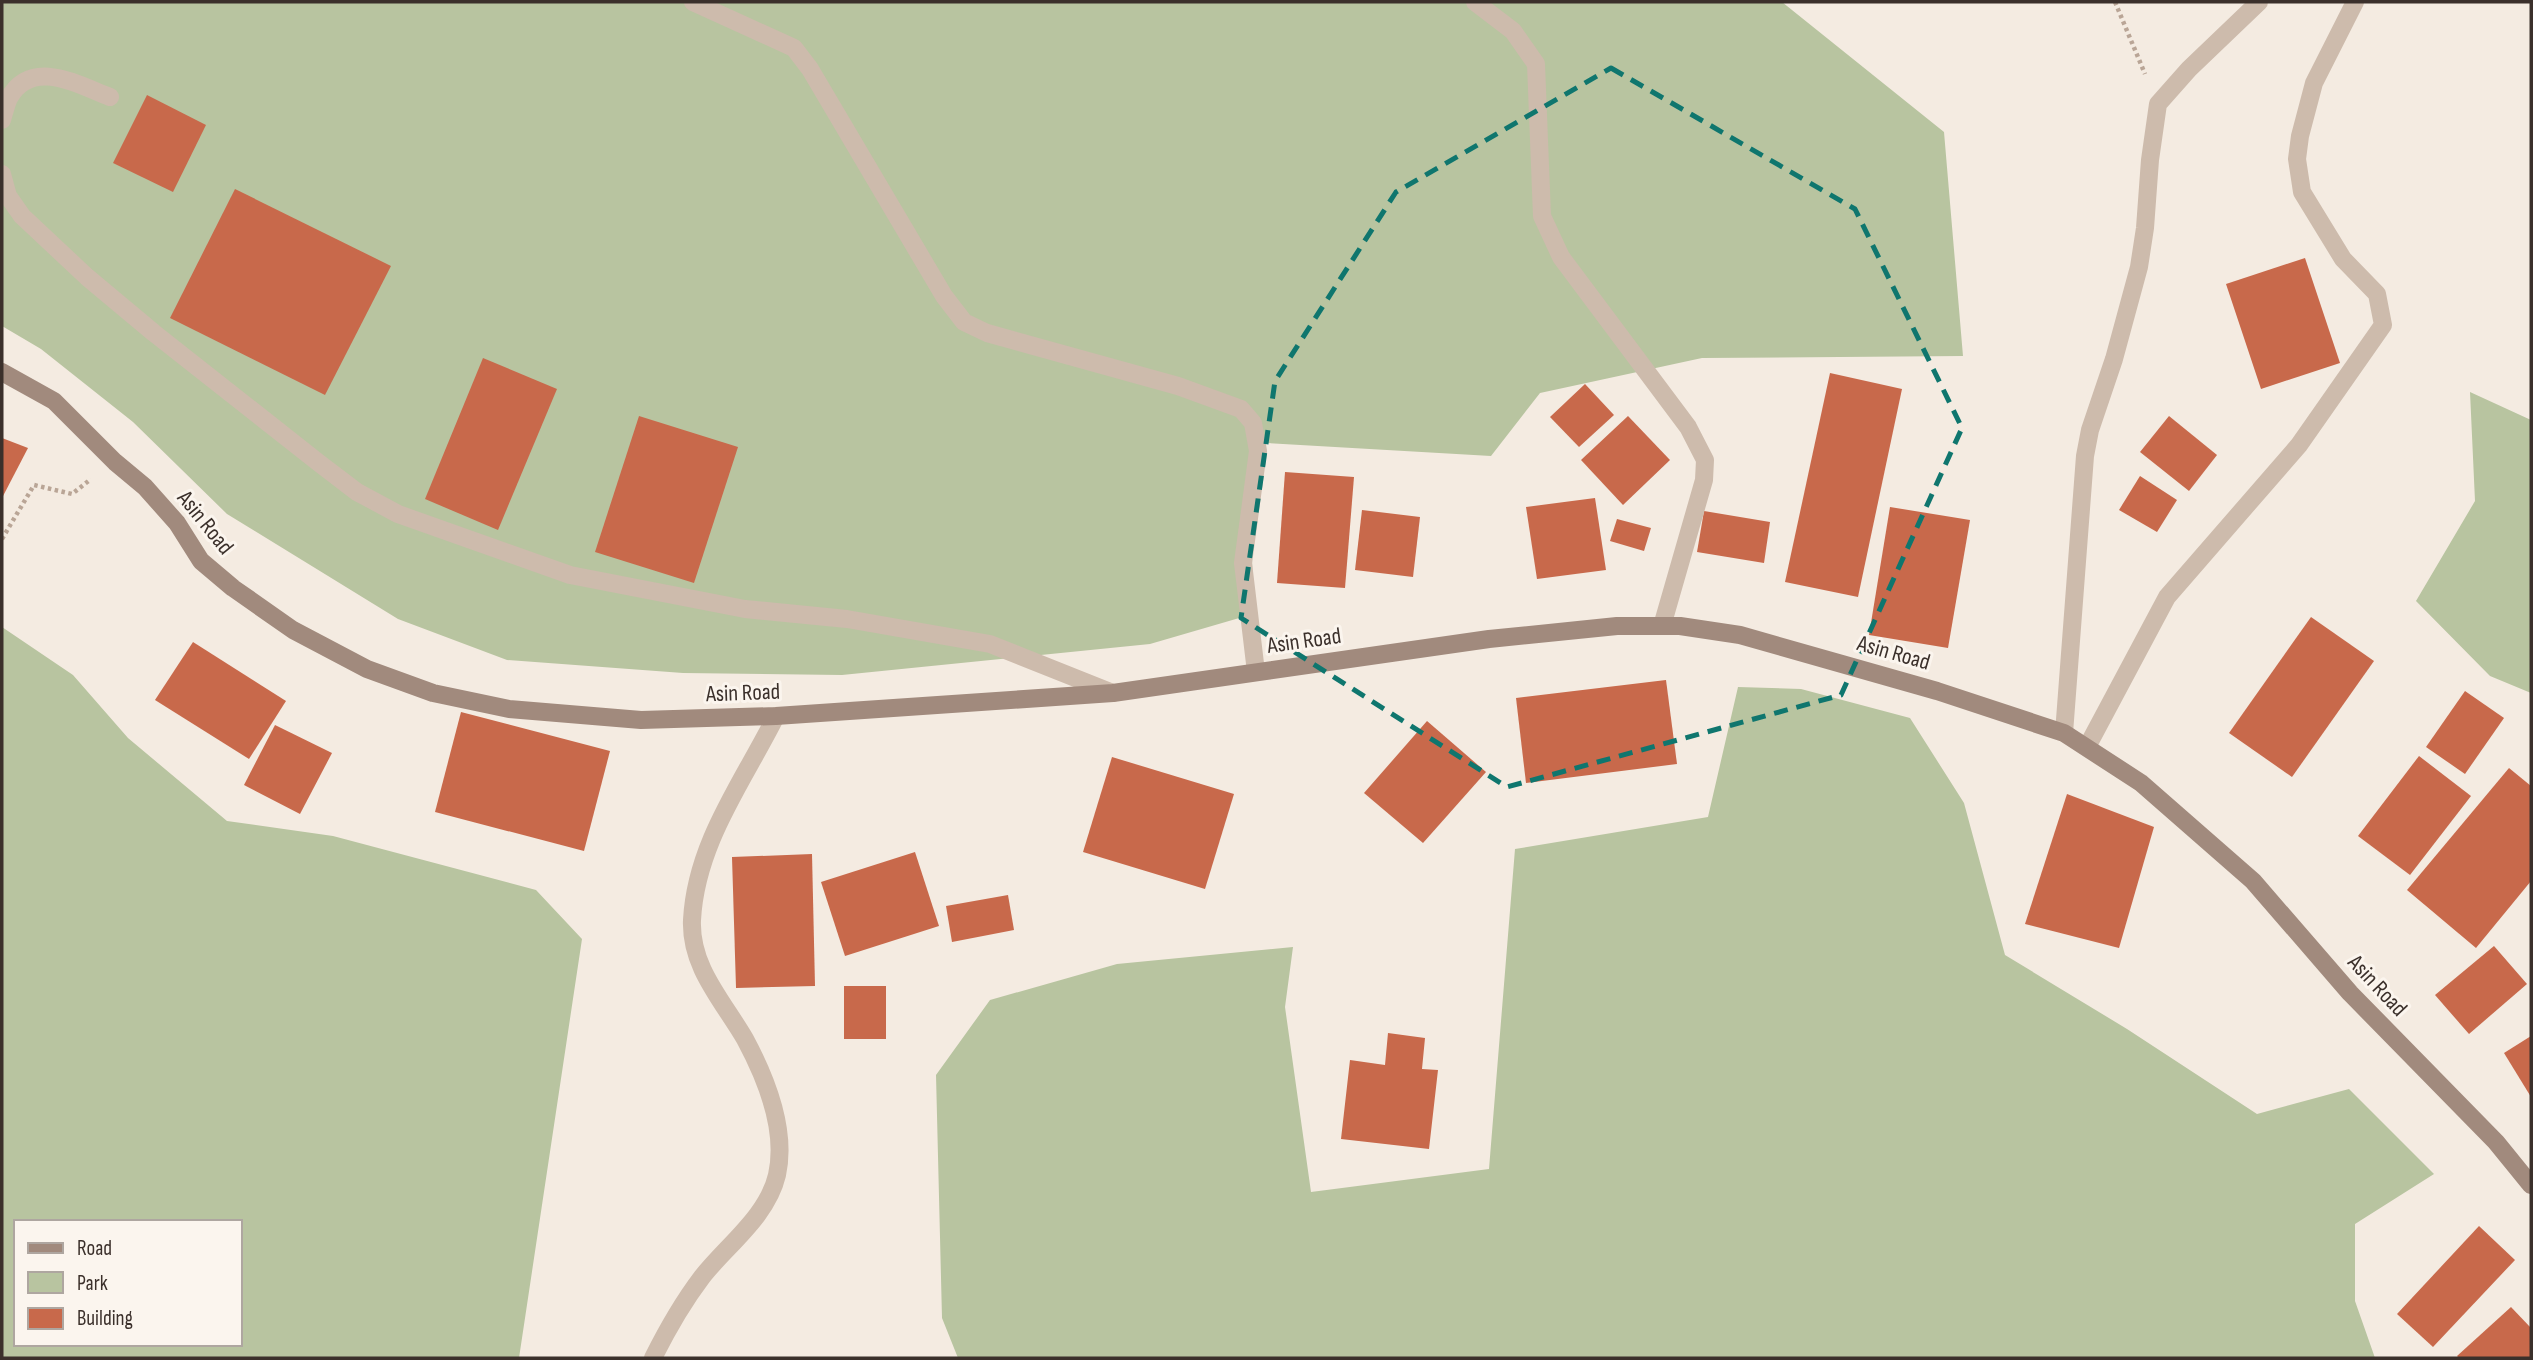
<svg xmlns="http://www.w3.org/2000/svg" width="2533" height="1360" font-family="'Sofia Sans Condensed',sans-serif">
	<rect width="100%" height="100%" fill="#f4ebe1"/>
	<!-- green -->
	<g fill="#b8c4a0" fill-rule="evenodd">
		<polygon points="2,2 1782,2 1944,132 1963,356 1702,358 1540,393 1491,456 1250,442 1253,614 1150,644 842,675 683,673 507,660 398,619 227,514 133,422 41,349 2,326"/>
		<polygon points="2470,392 2531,420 2531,693 2490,676 2416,601 2475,501"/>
		<path d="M2,627L73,675L128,738L227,821L333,836L536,890L582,939L519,1358H2ZM16,1222H240V1344H16Z"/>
		<polygon points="1738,687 1801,689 1910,718 1964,803 2005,955 2127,1029 2257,1114 2349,1089 2434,1174 2355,1224 2355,1301 2375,1358 958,1358 942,1318 936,1075 990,1000 1117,964 1293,947 1285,1007 1311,1192 1489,1169 1515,849 1708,817"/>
	</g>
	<!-- building -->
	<g fill="#c8694b">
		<polygon points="147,95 206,125 173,192 113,163"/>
		<polygon points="235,189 391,266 325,395 170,318"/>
		<polygon points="2305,258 2340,363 2261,389 2226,284"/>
		<polygon points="483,358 557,389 498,530 425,499"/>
		<polygon points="1830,373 1902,389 1858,597 1785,582"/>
		<polygon points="1585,384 1614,415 1579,447 1550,417"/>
		<polygon points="639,416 738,447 694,583 595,552"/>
		<polygon points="1628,416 1670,460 1623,505 1581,460"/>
		<polygon points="2169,416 2217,455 2189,491 2140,452"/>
		<polygon points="2,438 28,448 2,498"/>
		<polygon points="1285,472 1354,477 1345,588 1277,583"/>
		<polygon points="2140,476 2177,500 2157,532 2119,510"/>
		<polygon points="1595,498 1606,570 1537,579 1526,507"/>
		<polygon points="1890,507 1970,520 1948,648 1869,635"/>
		<polygon points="1362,510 1420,517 1413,577 1355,570"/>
		<polygon points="1704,511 1770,522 1764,563 1697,552"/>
		<polygon points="1617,519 1651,528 1644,551 1610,541"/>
		<polygon points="2311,617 2374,661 2292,777 2229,733"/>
		<polygon points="193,642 286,701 249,759 155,700"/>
		<polygon points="1666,680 1677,764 1526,783 1516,698"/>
		<polygon points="2465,691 2504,718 2465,774 2426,747"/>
		<polygon points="461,712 610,751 584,851 435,812"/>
		<polygon points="1427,721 1486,772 1423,843 1364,793"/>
		<polygon points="275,725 332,753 300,814 244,785"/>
		<polygon points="2419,756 2471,796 2410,875 2358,836"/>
		<polygon points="1112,757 1234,794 1205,889 1083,852"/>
		<polygon points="2509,768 2531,786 2531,881 2476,948 2407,890"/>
		<polygon points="2067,794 2154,827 2119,948 2025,924"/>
		<polygon points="915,852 939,926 845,956 821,882"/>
		<polygon points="812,854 815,986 736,988 732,857"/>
		<polygon points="1008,895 1014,930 952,942 946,906"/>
		<polygon points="2494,946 2527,984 2469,1034 2435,995"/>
		<rect x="844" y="986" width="42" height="53"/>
		<polygon points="1388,1033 1425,1038 1422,1069 1438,1070 1429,1149 1341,1139 1350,1060 1385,1065"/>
		<polygon points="2531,1036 2531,1097 2504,1053"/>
		<polygon points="2479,1226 2515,1260 2433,1347 2397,1314"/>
		<polygon points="2511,1307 2531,1328 2531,1358 2459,1358 2457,1356"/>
	</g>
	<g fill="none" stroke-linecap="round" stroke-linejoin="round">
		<!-- path -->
		<g stroke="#b9a596" stroke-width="4.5" stroke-dasharray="3.5 3.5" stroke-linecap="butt">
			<polyline points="2115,2 2145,74"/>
			<polyline points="2,539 34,485 72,494 91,479"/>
		</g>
		<!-- lane -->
		<polyline stroke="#cdbbac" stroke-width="18" points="2064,733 2085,456 2090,430 2114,359 2139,267 2145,228 2150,160 2158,104 2189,69 2259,2"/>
		<!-- street -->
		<g stroke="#cdbbac" stroke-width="18">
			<polyline points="693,2 794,48 810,69 944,296 964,322 987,333 1178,386 1241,409 1253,423 1258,451 1243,563 1256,672"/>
			<polyline points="1475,2 1513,31 1536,64 1542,216 1561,257 1688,427 1705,460 1704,480 1662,626"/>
			<path d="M2,120C4,113 6,105 9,98C32,57 78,85 110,97"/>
			<polyline points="2,174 8,196 22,216 87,277 154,333 319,463 357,492 398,514 570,575 745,609 847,619 990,644 1113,693"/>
			<polyline points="2087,747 2167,597 2299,445 2383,325 2377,294 2343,259 2302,192 2297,159 2300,136 2314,83 2355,2"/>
			<path d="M653,1358C667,1330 683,1302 702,1277C727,1245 767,1217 777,1175C787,1130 766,1078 745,1039C723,1001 690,967 692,920C696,843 743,782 776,716"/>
		</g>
		<!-- secondary -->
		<polyline stroke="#a18a7d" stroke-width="18" points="2,372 54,401 115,462 145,487 177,523 201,561 233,588 293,630 367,669 433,693 509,709 641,720 776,716 1113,693 1489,639 1617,626 1680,626 1740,635 1937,691 2064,733 2141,783 2253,881 2350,993 2496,1142 2531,1185"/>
	</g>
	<!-- marked area -->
	<path fill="none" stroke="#0f766e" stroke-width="5" stroke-dasharray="14 9" stroke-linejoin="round" d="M1611,68L1855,209L1962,428L1841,695L1507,787L1241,618L1275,381L1396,192Z"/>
	<g text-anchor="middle" stroke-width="6" stroke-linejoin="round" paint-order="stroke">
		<!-- street labels -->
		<g font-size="23" fill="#3b302b" stroke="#fbf5ee">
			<text transform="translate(206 522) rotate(51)" y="8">Asin Road</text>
			<text transform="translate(1304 640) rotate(-8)" y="8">Asin Road</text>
			<text transform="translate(1894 652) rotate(16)" y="8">Asin Road</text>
			<text transform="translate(743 692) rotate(-2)" y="8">Asin Road</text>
			<text transform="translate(2378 985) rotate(47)" y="8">Asin Road</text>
		</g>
	</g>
	<!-- border -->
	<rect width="2533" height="1360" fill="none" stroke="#3b302b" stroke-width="7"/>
	<!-- legend -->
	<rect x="14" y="1220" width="228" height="126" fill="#fbf5ee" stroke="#aea6a0" stroke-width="2"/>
	<rect x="28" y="1243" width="35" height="10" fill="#a18a7d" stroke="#aea6a0" stroke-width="2"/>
	<text x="77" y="1255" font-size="21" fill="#3b302b">Road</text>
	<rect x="28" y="1272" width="35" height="21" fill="#b8c4a0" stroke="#aea6a0" stroke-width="2"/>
	<text x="77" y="1290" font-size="21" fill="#3b302b">Park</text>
	<rect x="28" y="1308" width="35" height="21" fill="#c8694b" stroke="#aea6a0" stroke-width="2"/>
	<text x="77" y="1325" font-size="21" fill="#3b302b">Building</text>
</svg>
